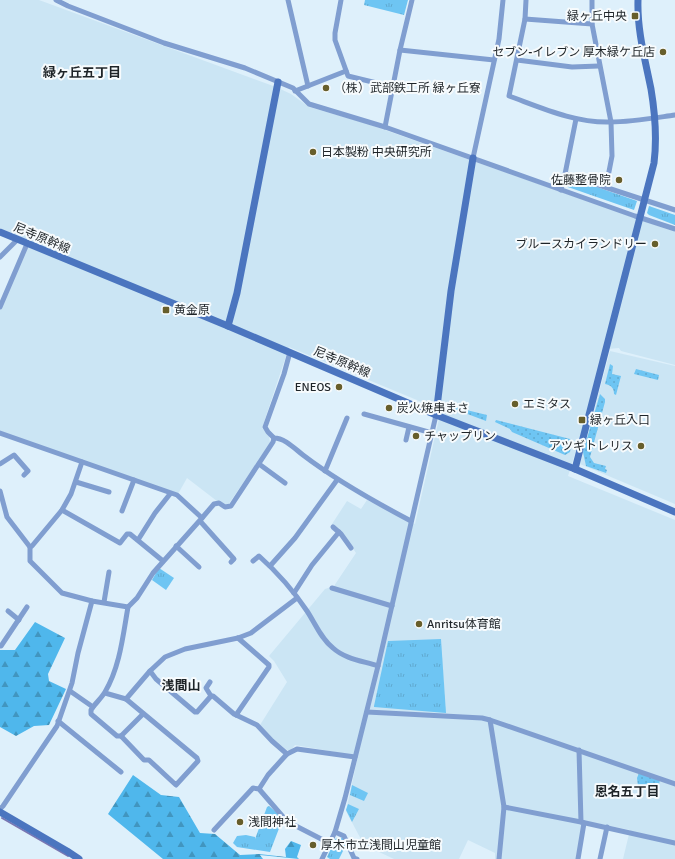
<svg xmlns="http://www.w3.org/2000/svg" width="675" height="859" font-family="Signika,'Noto Sans JP',sans-serif">
	<defs>
		<pattern id="grass-dots" width="8" height="8" patternUnits="userSpaceOnUse"><rect width="8" height="8" fill="#6ec5f3"/><path d="M2 2h.1M6 6h.1" fill="none" stroke="#5fa9d0" stroke-width="1.8" stroke-linecap="round"/></pattern>
		<pattern id="forest-firs" width="22" height="20" patternUnits="userSpaceOnUse"><rect width="22" height="20" fill="#4fb7ec"/><path d="M5 1l3.5 6h-7zM16 11l3.5 6h-7z" fill="#4195bf"/></pattern>
		<pattern id="park-tufts" width="24" height="20" patternUnits="userSpaceOnUse"><rect width="24" height="20" fill="#6ec5f3"/><path d="M3 7l-1-3M5 7V3M7 7l1-3M15 17l-1-3M17 17v-4M19 17l1-3" fill="none" stroke="#5fa9d0"/></pattern>
	</defs>
	<rect width="100%" height="100%" fill="#def0fb"/>
	<!-- built -->
	<g fill="#cbe5f4">
		<polygon points="0,0 39,0 276,87 291,94 309,107 365,123 675,232 675,365 621,351 619,348 608,349 568,476 675,520 675,859 623,859 630,830 585,821 582,825 576,859 495,859 495,853 468,840 459,859 394,859 364,845 346,811 358,756 295,745 291,750 287,750 273,739 260,725 287,682 274,661 269,656 325,589 334,586 356,553 342,532 332,524 347,501 361,509 367,500 415,524 441,410 289,347 262,428 269,436 270,443 226,508 187,478 178,494 0,432 0,309 29,241 0,228"/>
		<polygon points="610,351 675,366 675,504 580,464"/>
	</g>
	<!-- grass -->
	<g fill="url(#grass-dots)">
		<path d="M610,364L613,366L612,374L621,376L616,395L614,394C614,388 611,385 605,384Z"/>
		<polygon points="636,369 659,375 658,380 634,374"/>
		<polygon points="600,394 605,399 605,402 590,457 594,463 606,466 605,469 607,470 606,473 586,466 583,452"/>
		<polygon points="450,406 487,415 486,421 449,407"/>
		<polygon points="496,420 570,439 572,441 570,452 565,455 512,432 510,429 495,422"/>
		<polygon points="639,773 660,780 658,789 638,786 637,778"/>
	</g>
	<!-- forest -->
	<g fill="url(#forest-firs)">
		<polygon points="35,622 65,638 48,674 49,681 66,689 49,725 34,726 16,736 0,727 0,650 15,650"/>
		<polygon points="133,775 161,795 179,797 200,833 215,834 240,855 259,854 286,857 285,849 291,841 301,845 297,857 299,859 260,855 263,859 163,859 108,814"/>
	</g>
	<!-- park -->
	<g fill="url(#park-tufts)">
		<polygon points="365,0 408,0 404,15 364,5"/>
		<polygon points="568,177 637,201 634,210 565,186 566,178"/>
		<polygon points="649,206 675,215 675,225 649,215 647,213"/>
		<polygon points="159,568 174,578 166,590 152,580"/>
		<polygon points="441,639 446,713 374,707 374,706 388,641"/>
		<polygon points="352,785 368,793 364,801 350,795"/>
		<polygon points="348,804 359,809 352,822 346,810"/>
		<polygon points="269,806 283,818 270,852 237,847 233,843 237,836 246,835 255,837 255,839 267,807"/>
		<polygon points="339,837 343,838 346,845 339,859 330,859 327,857 336,838"/>
	</g>
	<g fill="none" stroke-linecap="round" stroke-linejoin="round">
		<!-- stream -->
		<polyline stroke="#7a76b2" stroke-width="2" points="2,818 68,856"/>
		<!-- street -->
		<g stroke="#809ed0" stroke-width="5">
			<polyline points="56,0 68,6 164,43 245,68 293,88 309,104 385,127 635,216 675,229"/>
			<polyline points="288,0 308,86"/>
			<polyline points="341,0 335,33 335,40 348,76 393,87"/>
			<path d="M526,0L525,19L509,96C542,108 575,123 610,122C632,122 654,118 675,115"/>
			<polyline points="592,0 592,24 611,122 612,156 606,187"/>
			<polyline points="525,19 592,24"/>
			<polyline points="400,50 494,60"/>
			<polyline points="517,60 572,67 599,66"/>
			<polyline points="295,91 346,71"/>
			<polyline points="576,119 565,174 675,210"/>
			<polyline points="385,127 400,50 412,0"/>
			<polyline points="473,158 499,39 503,0"/>
			<polyline points="561,190 565,174"/>
			<polyline points="0,257 17,240"/>
			<polyline points="0,307 27,244"/>
			<path d="M290,352L284,374L265,427L268,432L274,438C285,438 295,449 303,455C337,481 373,501 411,521"/>
			<polyline points="364,414 432,433"/>
			<polyline points="0,433 177,495 202,518 153,573 137,598 128,607 92,601 62,593 30,561 30,547 7,517 0,491"/>
			<polyline points="406,440 409,427"/>
			<polyline points="0,464 14,455 28,471 24,475"/>
			<polyline points="259,464 285,483"/>
			<polyline points="325,471 347,418"/>
			<polyline points="76,482 109,492"/>
			<polyline points="62,510 120,543 127,534 130,534 163,561"/>
			<polyline points="122,511 134,480"/>
			<polyline points="202,518 214,504 219,503 225,507 231,506 273,442 274,438"/>
			<polyline points="200,521 234,559 231,562"/>
			<polyline points="333,527 341,534 351,548"/>
			<polyline points="138,540 155,513 170,494"/>
			<polyline points="176,546 199,567"/>
			<polyline points="30,547 32,546 62,510 71,494 82,462"/>
			<path d="M253,561L259,556C277,572 293,590 307,611C315,623 321,639 333,648C345,659 363,661 378,666"/>
			<polyline points="270,566 295,538 337,480"/>
			<polyline points="332,588 392,606"/>
			<polyline points="294,593 312,565 339,532"/>
			<polyline points="104,602 109,572"/>
			<polyline points="8,611 19,620"/>
			<polyline points="0,646 1,646 27,607"/>
			<polyline points="150,671 156,679 195,712 197,712 211,696 213,696 234,714 257,725 272,741 287,754"/>
			<polyline points="210,682 206,688 211,696"/>
			<path d="M70,691L93,707C97,702 102,697 105,692C120,667 123,635 128,607"/>
			<polyline points="105,693 126,699 150,671 165,657 185,649 238,638 251,633 297,598"/>
			<polyline points="93,707 91,710 91,714 117,736 121,736 144,760 149,760 176,785 198,761 197,758 126,699"/>
			<polyline points="367,712 482,718 490,720 675,784"/>
			<polyline points="236,715 269,667 269,665 238,638"/>
			<polyline points="490,720 504,807 499,859"/>
			<polyline points="58,721 121,772"/>
			<polyline points="121,736 143,714"/>
			<polyline points="579,750 581,822"/>
			<polyline points="259,789 268,775 287,754 297,749 355,757"/>
			<polyline points="504,807 581,822 675,843"/>
			<polyline points="0,809 3,806 57,726 72,683 78,653 92,601"/>
			<polyline points="214,830 253,788 259,789 284,818 294,825 329,843"/>
			<polyline points="335,832 344,836 354,858 357,859"/>
			<polyline points="322,859 335,832 345,798 378,666 436,415"/>
			<polyline points="578,859 584,823"/>
			<polyline points="600,859 607,827"/>
		</g>
		<!-- secondary -->
		<g stroke="#4b75bf" stroke-width="7">
			<polyline points="0,232 228,326 436,415 575,469 675,512"/>
			<polyline points="228,326 237,293 278,82"/>
			<polyline points="436,415 451,291 473,158"/>
			<path d="M575,469L654,163C657,139 655,113 651,89C645,59 637,30 638,0"/>
			<polyline points="0,812 67,851 79,859"/>
		</g>
	</g>
	<!-- markers -->
	<g fill="#675e2b" stroke="#f7fbfd" stroke-width="1.5">
		<rect x="631" y="12" width="8" height="8" rx="2"/>
		<circle cx="663" cy="52" r="4"/>
		<circle cx="326" cy="88" r="4"/>
		<circle cx="313" cy="152" r="4"/>
		<circle cx="619" cy="180" r="4"/>
		<circle cx="655" cy="244" r="4"/>
		<rect x="162" y="306" width="8" height="8" rx="2"/>
		<circle cx="339" cy="387" r="4"/>
		<circle cx="515" cy="404" r="4"/>
		<circle cx="389" cy="408" r="4"/>
		<rect x="578" y="416" width="8" height="8" rx="2"/>
		<circle cx="416" cy="436" r="4"/>
		<circle cx="641" cy="446" r="4"/>
		<circle cx="419" cy="624" r="4"/>
		<circle cx="240" cy="822" r="4"/>
		<circle cx="313" cy="845" r="4"/>
	</g>
	<g text-anchor="middle" stroke-width="4" stroke-linejoin="round" paint-order="stroke">
		<!-- poi labels -->
		<g font-size="12" fill="#1e2428" stroke="#f7fbfd" text-anchor="start">
			<text x="627" y="20" text-anchor="end">緑ヶ丘中央</text>
			<text x="655" y="56" text-anchor="end">セブン-イレブン 厚木緑ケ丘店</text>
			<text x="334" y="92">（株）武部鉄工所 緑ヶ丘寮</text>
			<text x="321" y="156">日本製粉 中央研究所</text>
			<text x="611" y="184" text-anchor="end">佐藤整骨院</text>
			<text x="647" y="248" text-anchor="end">ブルースカイランドリー</text>
			<text x="174" y="314">黄金原</text>
			<text x="331" y="391" text-anchor="end">ENEOS</text>
			<text x="523" y="408">エミタス</text>
			<text x="397" y="412">炭火焼串まさ</text>
			<text x="590" y="424">緑ヶ丘入口</text>
			<text x="424" y="440">チャップリン</text>
			<text x="633" y="450" text-anchor="end">アツギトレリス</text>
			<text x="427" y="628">Anritsu体育館</text>
			<text x="248" y="826">浅間神社</text>
			<text x="321" y="849">厚木市立浅間山児童館</text>
		</g>
		<!-- street labels -->
		<g font-size="12" fill="#1e2428" stroke="#f7fbfd">
			<text transform="translate(42 238) rotate(23)" y="4">尼寺原幹線</text>
			<text transform="translate(342 362) rotate(23)" y="4">尼寺原幹線</text>
		</g>
		<!-- neighbourhood labels -->
		<g font-size="13" font-weight="bold" fill="#1e2428" stroke="#f7fbfd">
			<text x="82" y="77">緑ヶ丘五丁目</text>
			<text x="181" y="690">浅間山</text>
			<text x="627" y="796">恩名五丁目</text>
		</g>
	</g>
</svg>
